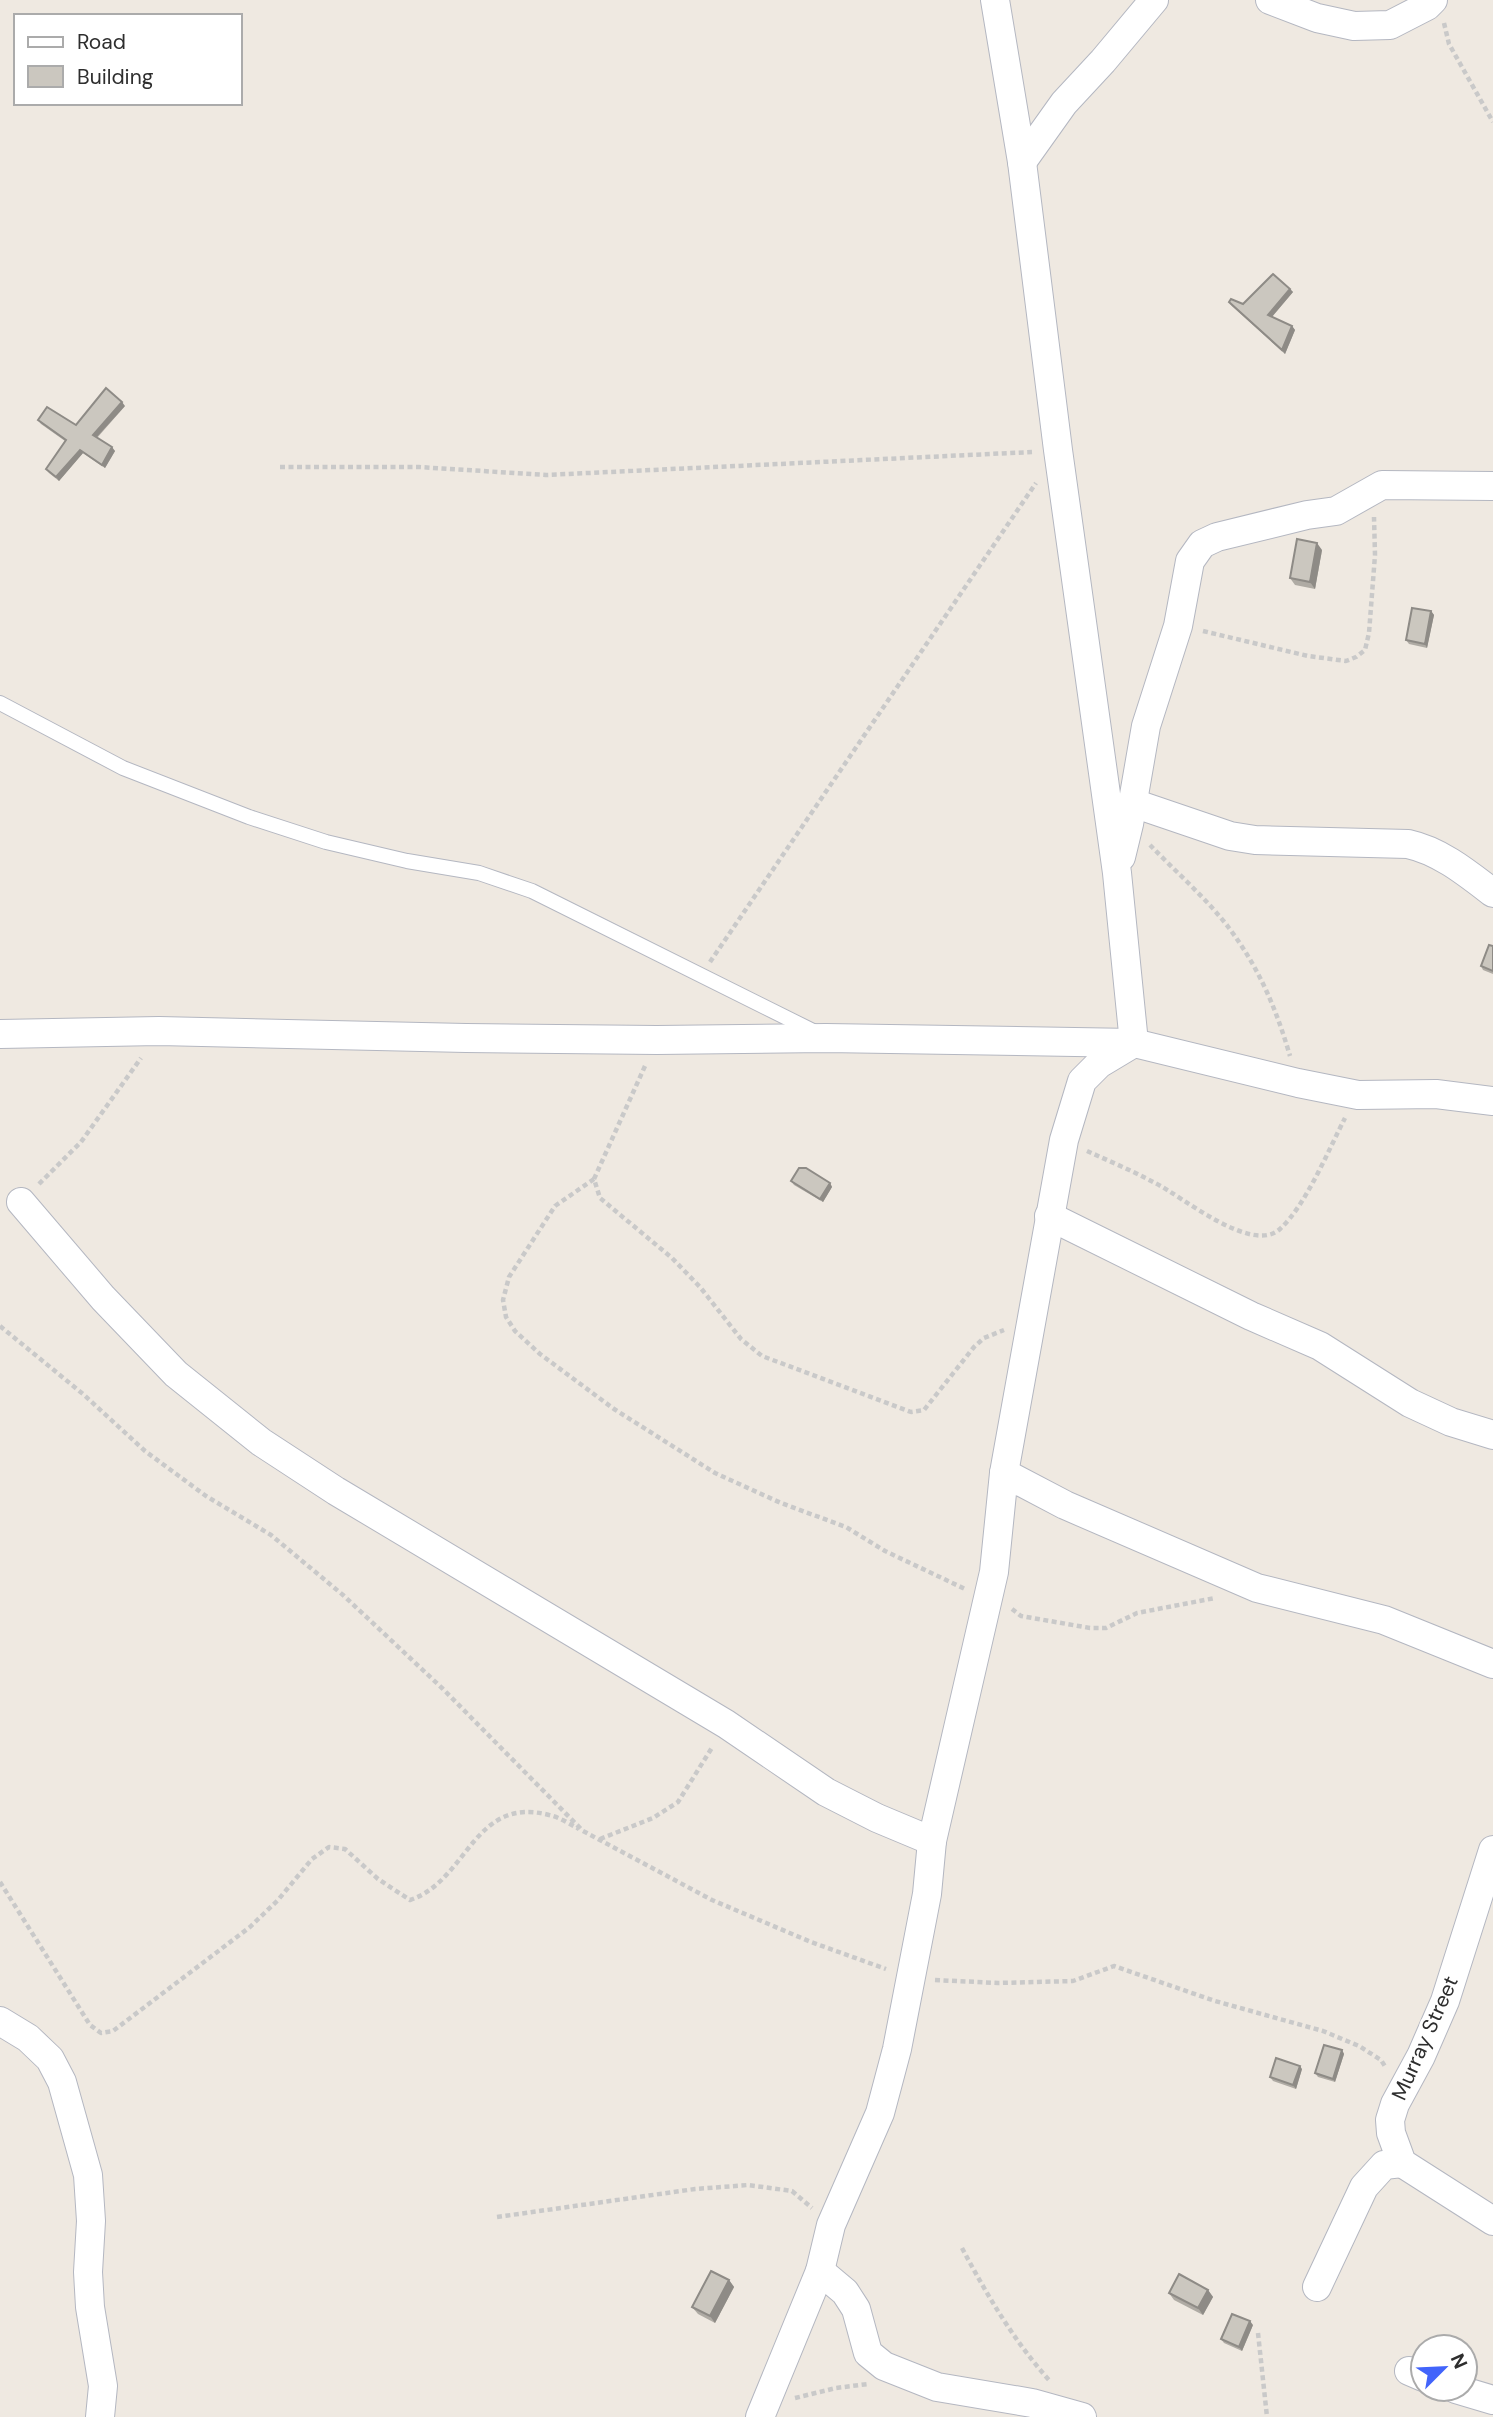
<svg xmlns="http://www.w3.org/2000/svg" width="1493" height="2417" font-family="'DM Sans',sans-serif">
	<rect width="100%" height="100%" fill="#efe9e1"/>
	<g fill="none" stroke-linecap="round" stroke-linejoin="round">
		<!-- service casing -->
		<g stroke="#b4b7c1" stroke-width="16">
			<polyline id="service" points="0,703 123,768 249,817 326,842 407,861 479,873 532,891 815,1032"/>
		</g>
		<!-- minor casing -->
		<g stroke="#b4b7c1" stroke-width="30">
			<g id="minor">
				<polyline points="995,0 1022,162 1058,450 1117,873 1134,1043"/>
				<polyline points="1270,0 1317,18 1354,26 1390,25 1427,6 1433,0"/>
				<polyline points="1022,162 1064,103 1103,61 1154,0"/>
				<path d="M1133,803L1230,836L1255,840L1408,844C1440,851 1467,873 1493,893"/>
				<polyline points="1121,857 1129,824 1146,726 1178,626 1190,561 1202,544 1217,537 1307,515 1336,511 1382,485 1493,486"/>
				<polyline points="0,1034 159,1031 466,1038 657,1040 826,1038 1134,1043 1298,1083 1358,1095 1436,1094 1493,1101"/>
				<polyline points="21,1202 103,1298 176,1374 261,1442 336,1491 726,1724 826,1792 877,1818 932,1841"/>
				<polyline points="1049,1216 1251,1316 1320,1346 1410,1403 1451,1422 1493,1435"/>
				<polyline points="1004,1473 1065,1505 1257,1588 1384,1620 1493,1664"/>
				<polyline points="1493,1850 1445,2001 1421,2056 1395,2104 1390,2120 1391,2133 1402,2163 1493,2221"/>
				<polyline points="0,2021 28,2038 50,2059 62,2082 88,2175 91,2221 88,2272 90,2307 103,2386 100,2417"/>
				<polyline points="820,2271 845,2292 856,2309 868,2353 884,2366 937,2387 1032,2403 1082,2417"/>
				<polyline points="1317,2287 1364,2187 1384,2165 1402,2163"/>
				<polyline points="1409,2371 1423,2377"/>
				<polyline points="1456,2389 1493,2400"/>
				<polyline points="760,2417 820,2271 831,2225 880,2113 897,2049 927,1894 932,1841 994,1572 1004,1473 1064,1140 1082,1081 1099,1064 1134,1043"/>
			</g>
		</g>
		<!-- path -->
		<g stroke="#c9c9c9" stroke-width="4.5" stroke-dasharray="5 3.5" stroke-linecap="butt">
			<polyline points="1444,23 1449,44 1493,122"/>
			<polyline points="280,467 419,467 546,475 1032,452"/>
			<polyline points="1203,631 1308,656 1346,661 1356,657 1365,650 1369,633 1375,555 1374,517"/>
			<path d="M1150,845C1175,871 1208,900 1229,928C1259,968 1276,1008 1290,1056"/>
			<polyline points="710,962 1036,483"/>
			<polyline points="645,1066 594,1179 600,1198 672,1258 700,1287 741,1339 762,1356 911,1412 924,1410 974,1347 984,1338 1004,1330"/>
			<path d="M1087,1151C1109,1161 1133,1171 1155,1183C1182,1196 1251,1255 1280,1229C1306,1205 1328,1151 1345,1118"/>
			<polyline points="594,1179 555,1206 509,1277 503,1300 506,1317 515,1331 540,1354 614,1409 715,1473 781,1503 846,1527 885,1551 965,1589"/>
			<polyline points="39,1184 81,1142 141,1058"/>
			<polyline points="0,1326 83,1394 145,1451 206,1496 271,1535 343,1595 443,1689 583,1831 712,1900 811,1942 886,1969"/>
			<polyline points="1012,1609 1021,1616 1090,1628 1106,1628 1137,1613 1215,1598"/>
			<polyline points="600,1839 653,1818 678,1802 713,1746"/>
			<path d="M0,1882L90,2025L101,2033L113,2031L250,1927L278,1900L312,1859L329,1847L345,1849L378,1879L410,1900C468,1881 473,1795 549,1815C559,1817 570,1824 579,1829"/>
			<polyline points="935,1980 998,1983 1073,1981 1114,1966 1215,2001 1323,2031 1359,2046 1381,2060 1386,2068"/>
			<polyline points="497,2217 695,2189 748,2185 792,2191 812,2208"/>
			<path d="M962,2248C987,2295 1014,2341 1049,2380"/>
			<polyline points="1258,2333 1267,2417"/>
			<polyline points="795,2398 836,2388 868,2384"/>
		</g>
		<!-- service -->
		<use href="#service" stroke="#fff" stroke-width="14"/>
		<!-- minor -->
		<use href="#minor" stroke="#fff" stroke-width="28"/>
	</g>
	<!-- wall -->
	<g fill="#afaba4">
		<polygon points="1290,289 1293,292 1272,317 1292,326 1295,330 1285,354 1232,306 1229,302 1243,304"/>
		<polygon points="125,406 97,438 115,451 105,468 83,453 59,481 49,473 46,469 65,441 41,424 38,420 76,425"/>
		<polygon points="1322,550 1315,589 1295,585 1290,578"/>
		<polygon points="1431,611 1434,615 1427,648 1409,644 1406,640"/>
		<polygon points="1493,946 1493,974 1483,970 1481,966"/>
		<polygon points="791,1181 830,1183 832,1187 823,1202 794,1185"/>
		<polygon points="1342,2050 1344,2054 1335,2082 1318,2077 1315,2073"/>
		<polygon points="1302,2069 1296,2089 1273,2081 1270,2077"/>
		<polygon points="729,2280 734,2287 715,2323 698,2314 692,2307"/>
		<polygon points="1208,2290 1213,2297 1203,2315 1174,2300 1169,2293"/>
		<polygon points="1253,2325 1242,2351 1224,2343 1221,2339"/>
	</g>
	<!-- shaded-wall -->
	<g fill="#8e8b86">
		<polygon points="1290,289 1293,292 1270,319 1268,315"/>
		<polygon points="1292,326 1295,330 1285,354 1282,350"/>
		<polygon points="122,402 125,406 95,439 93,435"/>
		<polygon points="112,447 115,451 105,468 102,465"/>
		<polygon points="80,450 83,453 59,481 56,477"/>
		<polygon points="1317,543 1322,550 1315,589 1310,582"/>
		<polygon points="1431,611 1434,615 1427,648 1425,644"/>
		<polygon points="830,1183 832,1187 823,1202 820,1199"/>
		<polygon points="1342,2050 1344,2054 1335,2082 1333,2079"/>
		<polygon points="1300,2066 1302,2069 1296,2089 1293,2085"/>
		<polygon points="729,2280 734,2287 715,2323 710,2316"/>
		<polygon points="1208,2290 1213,2297 1203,2315 1198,2308"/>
		<polygon points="1250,2321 1253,2325 1242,2351 1239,2347"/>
	</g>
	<!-- building -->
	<g fill="#cbc7bf" stroke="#8e8b86" stroke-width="2">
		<polygon points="1273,274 1290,289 1268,315 1292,326 1282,350 1229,302 1231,299 1243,304"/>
		<polygon points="106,388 122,402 93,435 112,447 102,465 80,450 56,477 46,469 66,440 38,420 47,407 76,425"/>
		<polygon points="1297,539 1317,543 1310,582 1290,578"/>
		<polygon points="1412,608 1431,611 1425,644 1406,640"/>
		<polygon points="1489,945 1493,946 1493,971 1481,966"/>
		<polygon points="799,1168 806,1168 830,1183 820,1199 791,1181"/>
		<polygon points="1324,2045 1342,2050 1333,2079 1315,2073"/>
		<polygon points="1276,2058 1300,2066 1293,2085 1270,2077"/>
		<polygon points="711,2271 729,2280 710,2316 692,2307"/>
		<polygon points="1179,2274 1208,2290 1198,2308 1169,2293"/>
		<polygon points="1232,2314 1250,2321 1239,2347 1221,2339"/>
	</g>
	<g text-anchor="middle" stroke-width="6" stroke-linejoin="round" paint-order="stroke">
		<!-- street labels -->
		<g font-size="21" fill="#2e2e2e" stroke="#fff">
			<text transform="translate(1425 2038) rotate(-66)" y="7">Murray Street</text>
		</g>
	</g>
	<!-- legend -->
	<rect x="14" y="14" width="228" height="91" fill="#ffffff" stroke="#ababab" stroke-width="2"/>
	<rect x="28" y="37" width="35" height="10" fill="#ffffff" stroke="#ababab" stroke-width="2"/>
	<text x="77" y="49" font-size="21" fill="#2e2e2e">Road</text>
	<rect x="28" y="66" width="35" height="21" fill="#cbc7bf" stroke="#ababab" stroke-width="2"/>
	<text x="77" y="84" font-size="21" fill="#2e2e2e">Building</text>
	<!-- north arrow -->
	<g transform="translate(1444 2368) rotate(66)"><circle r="33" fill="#ffffff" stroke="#ababab" stroke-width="2"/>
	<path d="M0-5L12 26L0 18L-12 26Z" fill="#4264fb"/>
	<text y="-10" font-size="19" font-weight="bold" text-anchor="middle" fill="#2e2e2e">N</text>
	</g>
</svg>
